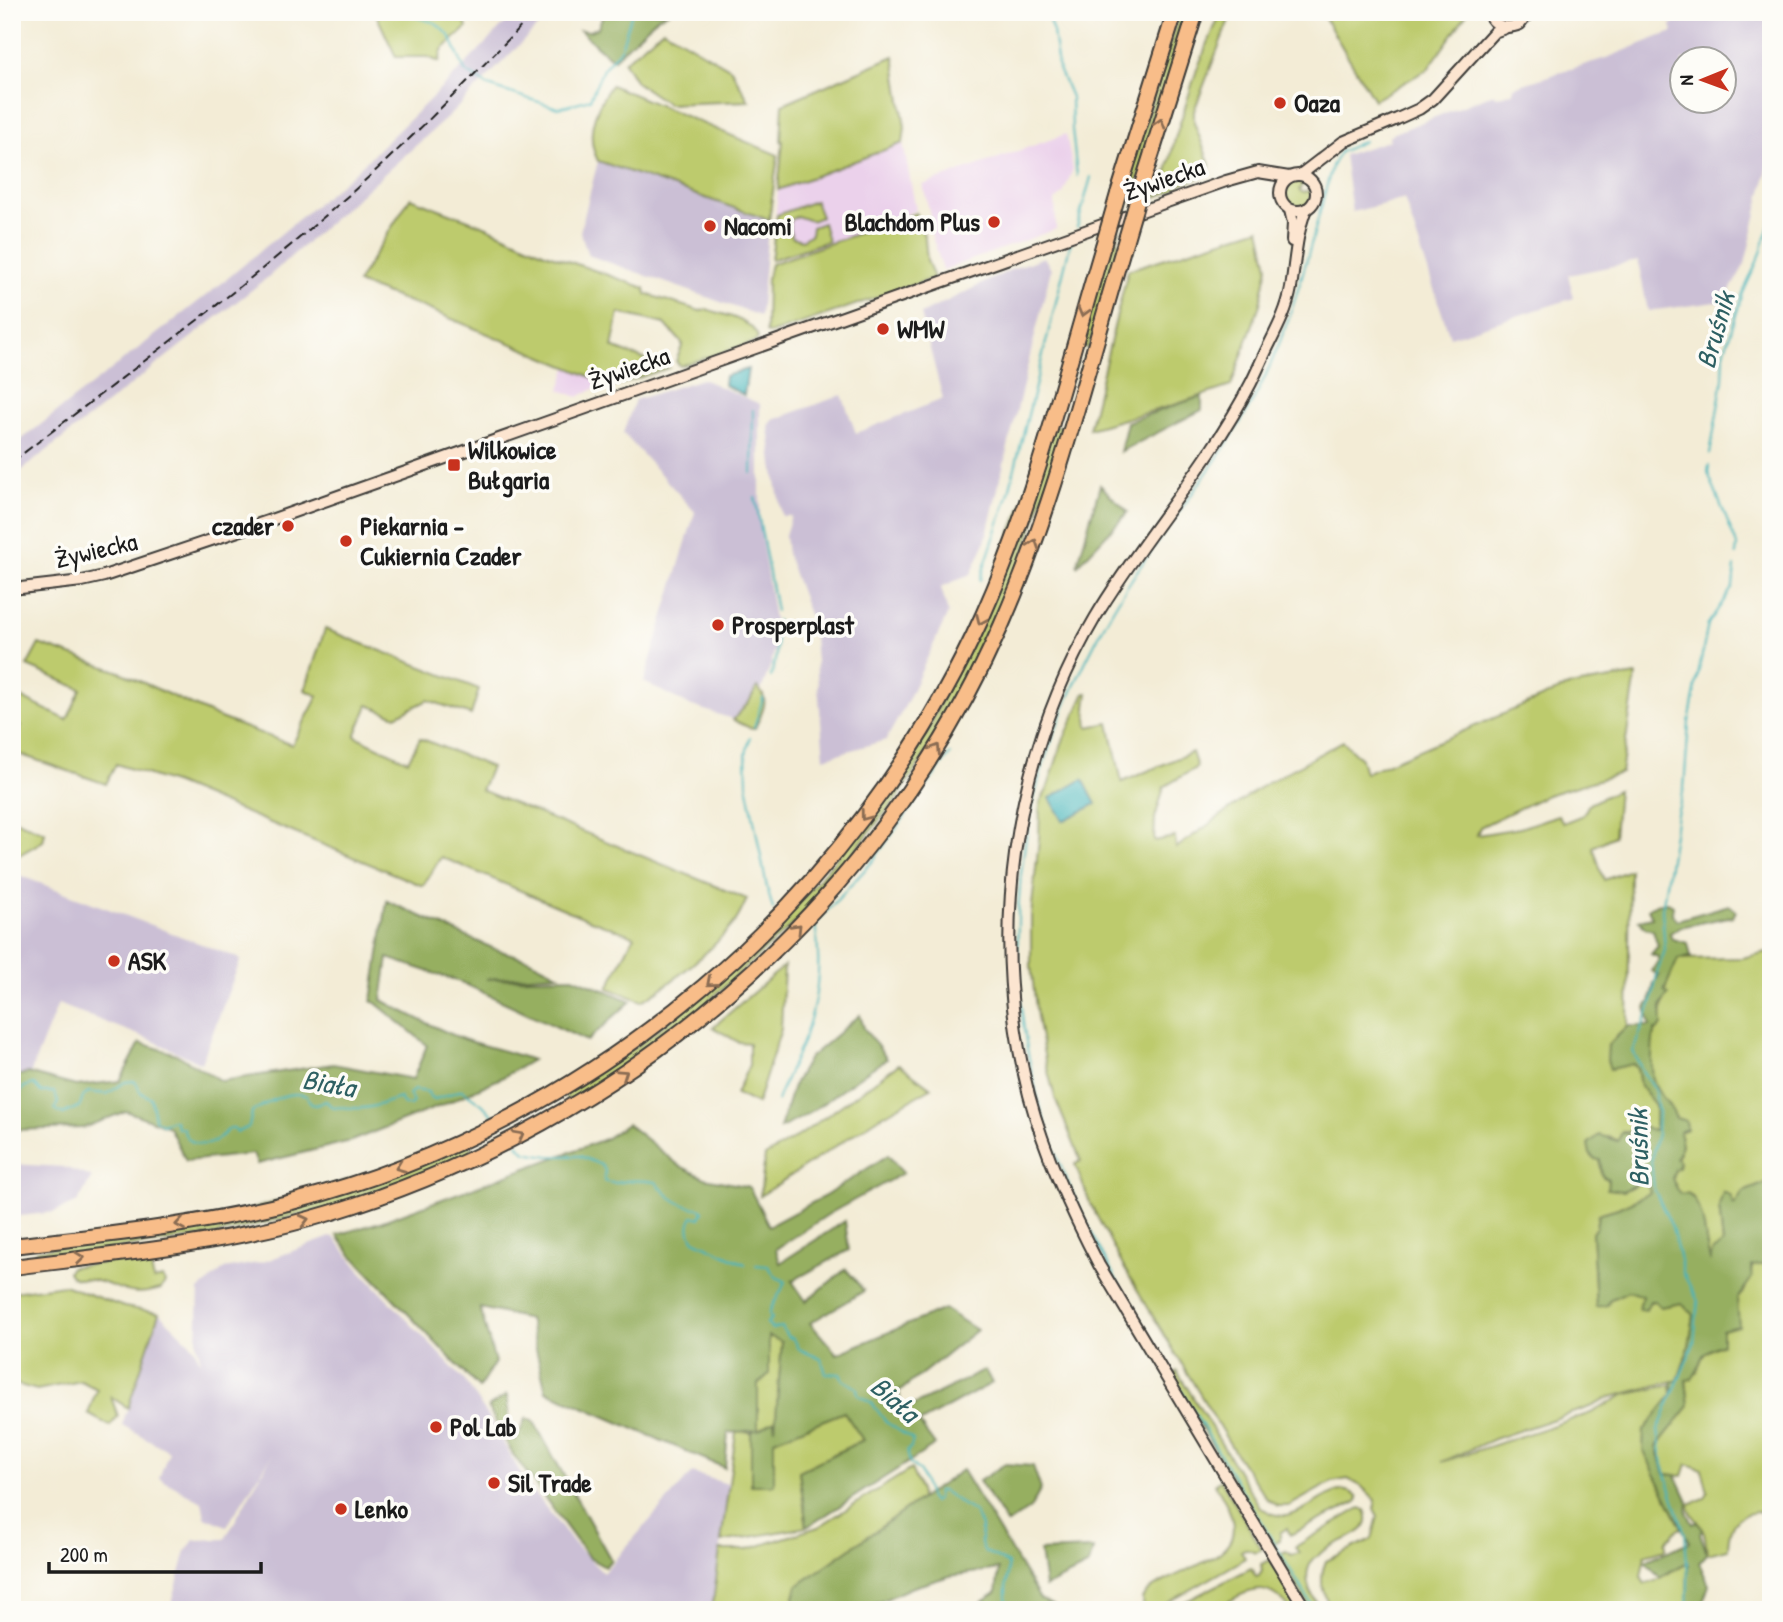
<svg xmlns="http://www.w3.org/2000/svg" width="1783" height="1622" font-family="'Patrick Hand',sans-serif">
	<rect width="100%" height="100%" fill="#fdfcf7"/>
	<filter id="ink" filterUnits="userSpaceOnUse"><feTurbulence type="fractalNoise" baseFrequency=".0143" numOctaves="2"/><feDisplacementMap in="SourceGraphic" scale="14" xChannelSelector="R" yChannelSelector="G"/><feConvolveMatrix kernelMatrix="1 2 1 2 8 2 1 2 1" color-interpolation-filters="sRGB"/></filter>
	<filter id="wash" filterUnits="userSpaceOnUse"><feTurbulence type="fractalNoise" baseFrequency=".00686" numOctaves="4" result="noise"/><feDisplacementMap in="SourceGraphic" scale="28" xChannelSelector="R" yChannelSelector="G"/><feGaussianBlur stdDeviation="1.57" result="paint"/><feColorMatrix in="noise" values="0 0 0 0 0 0 0 0 0 0 0 0 0 0 0 0 0 1.4 0 .05"/><feComposite in="paint" operator="in"/></filter>
	<g filter="url(#wash)">
		<rect width="100%" height="100%" fill="#f3ecd6"/>
		<!-- built -->
		<g fill="#ebd1eb">
			<polygon points="1066,134 1073,169 1063,194 1055,200 1056,229 943,270 930,230 933,228 923,185"/>
			<polygon points="903,143 916,210 878,227 771,261 778,190"/>
			<polygon points="567,368 606,383 578,397 560,390"/>
		</g>
		<!-- industrial -->
		<g fill="#cbbfd5" fill-rule="evenodd">
			<polygon points="516,12 552,12 449,116 267,278 12,478 12,447 222,283 355,172 453,77"/>
			<path d="M1687,12H1771V153L1745,264L1724,301L1648,311L1638,261L1568,275L1574,298L1450,337L1404,199L1352,212L1344,155L1388,141L1390,135L1493,94L1498,97L1513,92L1514,87L1609,57L1658,37L1673,32L1671,25ZM1682,60H1724V102H1682Z"/>
			<polygon points="598,161 769,220 760,316 588,255 580,232"/>
			<polygon points="1044,257 1051,269 985,542 971,574 941,587 948,613 906,704 886,740 824,758 813,625 787,555 785,535 791,516 782,516 773,465 769,426 773,420 842,395 856,433 943,399 921,314 1012,269"/>
			<polygon points="702,379 760,404 760,530 777,639 771,664 748,724 689,705 644,682 695,512 623,433 635,400"/>
			<polygon points="13,873 241,959 201,1063 149,1039 58,1004 30,1074 12,1077"/>
			<polygon points="12,1164 63,1167 92,1177 78,1202 55,1212 12,1217"/>
			<polygon points="333,1236 358,1268 465,1381 489,1418 524,1479 574,1544 603,1573 692,1473 731,1485 711,1610 170,1610 186,1551 194,1540 225,1539 273,1453 227,1526 205,1517 202,1502 159,1478 169,1451 122,1425 159,1313 194,1347 202,1366 197,1344 199,1290 224,1269 263,1262"/>
		</g>
		<!-- green -->
		<g fill="#bdcb6d" stroke="#6c7444" stroke-width="2">
			<polygon points="375,12 459,12 467,27 442,50 439,62 428,57 396,57"/>
			<polygon points="1180,12 1191,12 1136,187 1126,199 1125,188"/>
			<polygon points="1221,12 1232,12 1194,111 1194,122 1210,165 1208,171 1202,177 1179,185 1173,191 1145,200 1148,192 1155,193 1165,180 1175,139 1197,69"/>
			<polygon points="1321,12 1468,12 1428,69 1374,100"/>
			<polygon points="663,29 731,69 749,101 668,104 636,82 624,62"/>
			<polygon points="894,56 905,127 903,143 778,190 783,141 781,141 783,104"/>
			<path d="M611,85L778,155L769,220L598,161C584,135 595,108 611,85Z"/>
			<polygon points="1300,179 1305,181 1299,190 1303,193 1312,190 1310,203 1298,208 1287,201 1285,191 1291,182"/>
			<path d="M410,198L487,227L545,253L645,288L646,294L700,311L706,309C723,315 753,319 758,338L755,342L680,366L676,361L683,344L665,324L619,313L612,347L668,368L609,388L606,383L423,307L357,283Z"/>
			<polygon points="815,201 821,217 811,221 797,216 791,220 789,228 792,237 802,240 811,234 812,227 823,223 828,241 771,260 777,215"/>
			<polygon points="916,213 925,239 927,260 934,278 770,334 766,332 767,279 771,264"/>
			<polygon points="1260,228 1268,267 1260,304 1231,386 1177,404 1089,429 1128,270"/>
			<polygon points="1119,231 1117,239 1119,245 1088,348 1079,346 1109,241"/>
			<polygon points="1055,425 1066,428 1012,589 957,704 899,796 799,919 682,1025 573,1100 566,1099 565,1096 568,1090 641,1043 703,994 740,962 795,908 871,816 928,732"/>
			<path d="M325,629L479,689L471,715L428,700L396,716L368,705L355,736L408,761L420,738L491,767L481,790L747,899C743,907 740,916 734,923C717,946 667,987 642,1001L608,988L634,936L585,918L441,857L423,886L176,784L116,764L106,784L13,752L21,726L12,723V693L67,720L81,689L27,666L39,644L120,672L220,718L292,745L318,696L305,690Z"/>
			<path d="M1636,675L1621,773L1547,795L1480,827L1477,835L1520,828L1558,815L1563,823L1583,815L1589,804L1618,790L1614,836L1593,847L1604,880L1630,870L1628,1026L1608,1045L1637,1068L1640,1086L1655,1105V1130L1622,1132L1618,1141L1608,1136L1600,1160L1602,1176L1623,1191L1647,1179L1651,1193L1618,1208L1598,1214L1596,1228L1592,1232L1596,1306L1628,1291L1642,1295V1304L1655,1301L1660,1307L1682,1303L1694,1315L1689,1347L1678,1380L1611,1397L1593,1406L1494,1439L1442,1462L1591,1413L1624,1395L1671,1385L1672,1395L1643,1449L1682,1528L1677,1530L1666,1542V1549L1645,1555L1641,1577L1645,1584L1653,1582L1688,1562L1687,1610H1331C1323,1593 1318,1580 1326,1561L1372,1539L1378,1516L1374,1509L1376,1500L1361,1486L1348,1479L1332,1482L1289,1506H1278L1267,1499L1234,1451L1123,1266L1090,1203L1075,1164L1081,1161L1055,1098L1045,1060L1037,1017L1031,966V915L1039,839L1040,802L1047,790L1062,743L1085,693H1088L1086,707L1088,727L1109,723L1122,782L1192,752L1197,767L1164,787L1155,818L1154,841L1175,837L1176,848L1262,786L1343,741L1361,759L1365,773L1569,686Z"/>
			<path d="M757,687C771,700 762,712 755,728H750L733,720L749,702Z"/>
			<polygon points="12,819 45,832 43,841 12,859"/>
			<path d="M1771,951V1181L1743,1192L1734,1206L1730,1195L1723,1193L1719,1206L1723,1244L1713,1251L1710,1260L1693,1197L1687,1193L1680,1196L1672,1179L1676,1159L1682,1145L1679,1132L1686,1129V1122L1676,1119C1671,1106 1656,1090 1653,1081C1652,1074 1651,1043 1653,1037C1654,1029 1659,1023 1661,1016C1665,995 1665,978 1678,959L1742,958Z"/>
			<polygon points="784,966 781,1029 757,1104 736,1094 749,1065 749,1043 738,1042 713,1027"/>
			<polygon points="899,1064 931,1088 877,1119 760,1196 765,1156 800,1135"/>
			<polygon points="463,1145 472,1146 469,1155 336,1206 215,1235 37,1259 36,1250 189,1228"/>
			<path d="M154,1256L157,1265L151,1268L154,1280L163,1278L165,1283L161,1289C126,1299 122,1286 92,1280C82,1278 73,1282 68,1272L71,1267Z"/>
			<path d="M1771,1262V1510C1740,1514 1729,1515 1728,1549L1707,1554C1706,1547 1706,1537 1703,1530C1699,1519 1689,1517 1689,1504L1705,1498L1708,1492L1702,1469L1687,1464L1683,1476L1666,1474L1657,1446L1689,1406L1686,1379L1697,1373C1702,1354 1703,1352 1722,1344V1330L1736,1308L1737,1299L1745,1290L1752,1266Z"/>
			<polygon points="64,1285 124,1307 159,1313 128,1408 111,1397 118,1416 110,1426 88,1414 97,1389 81,1381 37,1390 12,1383 12,1292"/>
			<polygon points="768,1335 782,1341 776,1421 758,1430 758,1384 769,1374"/>
			<path d="M1177,1371L1260,1507C1268,1512 1275,1516 1285,1516C1309,1514 1340,1475 1358,1498L1357,1502L1290,1535L1287,1528L1280,1533V1540L1272,1544L1170,1376Z"/>
			<polygon points="844,1412 863,1440 799,1471 807,1527 721,1542 736,1432 746,1431 751,1433 751,1485 774,1485 774,1440"/>
			<polygon points="911,1469 920,1490 921,1499 797,1586 792,1606 785,1610 712,1610 720,1550 746,1550 818,1527"/>
			<path d="M1221,1480L1262,1549L1256,1552C1251,1550 1246,1547 1241,1551L1245,1558L1236,1564L1155,1610H1144L1142,1599C1147,1590 1154,1586 1163,1582C1215,1554 1259,1552 1215,1484Z"/>
			<path d="M1360,1508L1365,1510C1382,1545 1298,1537 1308,1584C1310,1593 1316,1602 1321,1610H1311L1278,1555L1286,1551L1291,1555L1299,1553L1295,1547Z"/>
			<path d="M1270,1560L1300,1610H1291C1270,1585 1257,1585 1229,1601C1224,1604 1219,1608 1214,1609C1201,1613 1182,1610 1169,1610L1251,1568L1256,1577L1259,1576L1262,1571L1261,1564Z"/>
		</g>
		<!-- forest -->
		<g fill="#96af60" stroke="#59663e" stroke-width="2" fill-rule="evenodd">
			<path d="M601,12H670L658,17L614,59C601,53 591,40 580,30L589,31L598,28L602,17Z"/>
			<polygon points="1202,396 1202,410 1120,452 1127,422"/>
			<polygon points="1100,485 1128,512 1077,566"/>
			<path d="M387,901L497,950L528,959L558,974L486,979L573,977L631,1001L587,1041L463,983L388,958L382,1000C408,1014 435,1028 463,1039C486,1047 508,1051 532,1060L503,1077L445,1104L351,1141L257,1164L253,1154L186,1161L169,1127L126,1111L83,1128L12,1130V1077L28,1073L76,1086L120,1081L140,1043L176,1054L221,1081L333,1064L413,1079L427,1045L372,1000Z"/>
			<path d="M1668,902L1673,905L1672,914L1677,920L1729,905L1736,911L1733,916L1680,927L1670,933L1672,939L1688,943L1691,957L1678,959L1664,991L1668,994L1661,1006L1662,1025L1656,1031L1655,1030C1652,1039 1650,1076 1655,1085C1661,1097 1670,1104 1676,1118L1686,1121L1687,1129L1679,1132L1682,1145L1676,1158L1679,1162L1678,1168L1675,1169L1672,1179L1680,1194L1687,1193C1707,1207 1703,1238 1710,1260L1713,1251L1723,1244L1719,1206L1723,1192L1730,1195L1734,1205L1743,1192L1771,1181V1263L1752,1266V1278L1737,1299L1739,1326L1722,1330V1344C1692,1356 1707,1359 1692,1379L1686,1380L1689,1406L1657,1446L1665,1474L1676,1475L1688,1501L1687,1512L1693,1524L1697,1522L1703,1528L1700,1533L1707,1554L1699,1563L1709,1585L1701,1608L1704,1610H1687L1688,1562L1660,1577L1645,1561L1689,1542L1643,1450L1644,1430L1673,1394L1672,1382L1678,1380L1689,1347L1694,1315L1682,1303L1660,1307L1655,1301H1650L1646,1310L1639,1309L1642,1296L1628,1291L1609,1300L1608,1305L1596,1307L1592,1232L1596,1228L1598,1214L1618,1208L1650,1193L1646,1179L1623,1191L1607,1189L1608,1179L1602,1176L1600,1160L1594,1159L1590,1154L1588,1144L1599,1135L1618,1141L1622,1132L1629,1133L1638,1126L1655,1130V1105L1640,1086L1637,1068L1633,1064L1610,1069L1607,1060L1608,1045L1628,1026H1650L1646,1007L1650,1002L1654,983L1659,976L1652,971L1658,961V957L1651,954L1658,946L1653,930L1645,928L1639,920L1652,917L1648,909L1656,904Z"/>
			<path d="M860,1015L864,1028L887,1059C850,1080 819,1112 780,1128L793,1086L809,1058Z"/>
			<path d="M627,1124L680,1166L705,1178L749,1187L769,1226L825,1196L888,1155L903,1173L829,1214L776,1249L780,1263L845,1221L849,1250L792,1281L806,1301L846,1269L864,1291L810,1323L837,1354L944,1309L977,1330L899,1392L902,1411L985,1370L992,1383L919,1423L935,1445L807,1527L799,1471L863,1440L844,1412L774,1440V1485H751V1433L755,1430L728,1433L725,1468L546,1391L529,1319L480,1308L495,1362L479,1388L351,1254L337,1235L380,1222L605,1139ZM769,1336L782,1342L775,1429L774,1421L758,1430V1384L769,1374Z"/>
			<polygon points="507,1395 511,1437 516,1441 526,1418 534,1422 611,1560 605,1567 589,1558 512,1453 488,1407"/>
			<polygon points="1005,1464 1033,1466 1041,1489 1030,1509 1007,1524 979,1481"/>
			<polygon points="962,1470 1040,1599 1061,1610 969,1610 996,1593 999,1569 950,1576 910,1588 862,1610 785,1610 792,1606 797,1586"/>
			<polygon points="1093,1549 1089,1565 1045,1587 1040,1551"/>
		</g>
		<!-- water -->
		<g fill="#43b4ba" stroke="#30686b" stroke-width="2">
			<polygon points="748,369 744,395 724,385 725,376"/>
			<polygon points="1083,779 1096,804 1063,821 1050,798"/>
		</g>
		<g fill="none" stroke-linecap="round" stroke-linejoin="round">
			<!-- stream -->
			<g stroke="#43b4ba" stroke-width="2">
				<polyline points="366,12 412,16 436,23 450,36 465,71 488,86 558,108 590,99 603,69 621,48 632,12"/>
				<polyline points="1046,12 1053,32 1058,67 1071,97 1072,129 1077,176"/>
				<polyline points="1077,227 1091,177"/>
				<polyline points="1710,454 1723,379 1724,353 1743,293 1761,253 1771,219"/>
				<polyline points="1709,465 1708,473 1737,545 1736,555"/>
				<polyline points="752,473 753,410"/>
				<polyline points="755,497 776,611"/>
				<polyline points="980,580 1008,496 1071,241"/>
				<polyline points="771,677 776,656 777,620"/>
				<polyline points="754,727 763,698"/>
				<polyline points="750,738 746,754 747,784 767,888 773,909"/>
				<path d="M12,1100L16,1099L24,1087L34,1084L41,1092H54L58,1102L55,1109L63,1114L80,1106L83,1097L88,1092L107,1094L125,1082L134,1081L137,1084L140,1092L151,1098L155,1119L162,1124L173,1120L176,1122L177,1128H183C186,1144 204,1149 216,1140C221,1137 226,1132 230,1128H234L237,1132L249,1127L252,1112C267,1103 288,1089 307,1096L311,1104L316,1105L326,1101L333,1108C344,1106 352,1109 362,1108C375,1108 388,1101 400,1098L404,1105H410L413,1102L409,1094L414,1090L428,1092L430,1097L435,1099L462,1090L482,1104L495,1118"/>
				<path d="M777,1101C786,1075 800,1052 808,1026C819,994 821,957 815,924L872,862L950,754"/>
				<path d="M517,1143L525,1152L549,1156H580L601,1165L605,1170L604,1181C614,1185 617,1182 627,1181C636,1180 647,1181 656,1182C667,1196 682,1208 700,1208L703,1211L700,1218L693,1216C688,1223 688,1232 694,1240L745,1264"/>
				<path d="M756,1265L768,1266L776,1277L785,1281C782,1294 772,1302 769,1314L772,1318L767,1323L772,1329L782,1327L787,1336L794,1339L799,1349L821,1359L826,1373L840,1374L843,1380L857,1388L858,1395L872,1403L886,1422L913,1440L911,1447L907,1451L910,1463L920,1472L930,1499L933,1502L937,1499L938,1491H943L975,1513L981,1526V1544L984,1551L1008,1564C1009,1580 1002,1594 1009,1610"/>
				<polyline points="1687,1608 1688,1578 1685,1534 1663,1465 1658,1430 1694,1343 1698,1301 1683,1273 1672,1227 1654,1189 1651,1161 1657,1133 1658,1113 1655,1090 1643,1072 1633,1051 1652,1002 1657,973 1665,950 1662,910 1677,814 1684,788 1689,722 1708,624 1733,587 1735,566"/>
				<path d="M1315,1610C1273,1542 1232,1473 1190,1405C1146,1332 1101,1259 1067,1181C1017,1069 1005,932 1031,812C1043,753 1068,695 1096,641C1134,564 1192,500 1237,428C1288,348 1308,255 1332,166L1340,152L1364,141"/>
			</g>
		</g>
	</g>
	<g filter="url(#ink)">
		<g fill="none" stroke-linecap="round" stroke-linejoin="round">
			<!-- secondary casing -->
			<g stroke="#3c3b38" stroke-width="14">
				<g id="secondary">
					<path d="M1488,12C1494,27 1506,30 1520,24L1529,12"/>
					<circle cx="1298" cy="193" r="18"/>
					<polyline points="1300,175 1343,142 1397,119 1419,109 1433,99 1494,32 1505,28"/>
					<polyline points="1290,210 1293,223 1292,241"/>
					<polyline points="12,589 82,581 104,576 268,521 1226,181 1258,172 1289,177"/>
					<path d="M1306,1610L1099,1265C1071,1211 1045,1155 1029,1095C988,937 1012,759 1095,618C1143,537 1208,467 1251,383C1257,371 1262,359 1268,347C1278,327 1287,310 1291,288C1295,262 1296,235 1306,209"/>
				</g>
			</g>
			<!-- highway casing -->
			<g stroke="#3c3b38" stroke-width="18">
				<g id="highway">
					<polyline points="1141,188 1196,12"/>
					<polyline points="1118,194 1175,12"/>
					<path d="M12,1246C106,1235 200,1225 292,1202C597,1123 854,902 983,615C1036,497 1066,370 1103,246"/>
					<path d="M12,1267C119,1254 227,1244 330,1213C625,1123 876,909 1001,626C1056,502 1087,369 1126,239"/>
				</g>
			</g>
			<!-- secondary -->
			<use href="#secondary" stroke="#fce5d0" stroke-width="10"/>
			<!-- highway -->
			<use href="#highway" stroke="#f8bd89" stroke-width="14"/>
			<!-- rail -->
			<path stroke="#1c1c1c" stroke-width="2" stroke-dasharray="10 5" stroke-linecap="butt" d="M12,462C122,377 237,294 341,202C409,142 472,77 535,12"/>
			<!-- highway-bridge casing -->
			<g stroke="#3c3b38" stroke-width="18" stroke-linecap="butt">
				<g id="highway-bridge">
					<polyline points="1126,239 1141,188"/>
					<polyline points="1103,246 1118,194"/>
				</g>
			</g>
			<!-- highway-bridge -->
			<use href="#highway-bridge" stroke="#f8bd89" stroke-width="14"/>
		</g>
		<!-- one-way arrows -->
		<defs><path id="oneway-chevron" d="M-2-3.5L2.5 0L-2 3.5" fill="none" stroke-width="1.6" stroke-linecap="round" stroke-linejoin="round" transform="scale(1.75)"/></defs>
		<g stroke="#8a6c52">
			<use href="#oneway-chevron" transform="translate(1160 123) rotate(-73)"/>
			<use href="#oneway-chevron" transform="translate(1083 312) rotate(106)"/>
			<use href="#oneway-chevron" transform="translate(1034 544) rotate(-71)"/>
			<use href="#oneway-chevron" transform="translate(981 620) rotate(114)"/>
			<use href="#oneway-chevron" transform="translate(936 749) rotate(-58)"/>
			<use href="#oneway-chevron" transform="translate(865 816) rotate(127)"/>
			<use href="#oneway-chevron" transform="translate(797 928) rotate(-46)"/>
			<use href="#oneway-chevron" transform="translate(711 982) rotate(139)"/>
			<use href="#oneway-chevron" transform="translate(623 1074) rotate(-34)"/>
			<use href="#oneway-chevron" transform="translate(519 1136) rotate(-28)"/>
			<use href="#oneway-chevron" transform="translate(400 1167) rotate(159)"/>
			<use href="#oneway-chevron" transform="translate(304 1220) rotate(-14)"/>
			<use href="#oneway-chevron" transform="translate(180 1224) rotate(171)"/>
			<use href="#oneway-chevron" transform="translate(80 1258) rotate(-7)"/>
		</g>
	</g>
	<!-- markers -->
	<g fill="#c8321e" stroke="#fdfcf7" stroke-width="2.5">
		<circle cx="1280" cy="103" r="7"/>
		<circle cx="994" cy="222" r="7"/>
		<circle cx="710" cy="226" r="7"/>
		<circle cx="883" cy="329" r="7"/>
		<rect x="447" y="458" width="14" height="14" rx="3.5"/>
		<circle cx="288" cy="526" r="7"/>
		<circle cx="346" cy="541" r="7"/>
		<circle cx="718" cy="625" r="7"/>
		<circle cx="114" cy="961" r="7"/>
		<circle cx="436" cy="1427" r="7"/>
		<circle cx="494" cy="1483" r="7"/>
		<circle cx="341" cy="1509" r="7"/>
	</g>
	<g text-anchor="middle" stroke-width="7" stroke-linejoin="round" paint-order="stroke">
		<!-- poi labels -->
		<g font-size="26" font-weight="bold" fill="#1c1c1c" stroke="#fdfcf7" text-anchor="start">
			<text x="1294" y="112">Oaza</text>
			<text x="980" y="231" text-anchor="end">Blachdom Plus</text>
			<text x="724" y="235">Nacomi</text>
			<text x="897" y="338">WMW</text>
			<text x="468" y="459">Wilkowice<tspan x="468" dy="30">Bułgaria</tspan></text>
			<text x="274" y="535" text-anchor="end">czader</text>
			<text x="360" y="535">Piekarnia -<tspan x="360" dy="30">Cukiernia Czader</tspan></text>
			<text x="732" y="634">Prosperplast</text>
			<text x="128" y="970">ASK</text>
			<text x="450" y="1436">Pol Lab</text>
			<text x="508" y="1492">Sil Trade</text>
			<text x="355" y="1518">Lenko</text>
		</g>
		<!-- street labels -->
		<g font-size="26" fill="#1c1c1c" stroke="#fdfcf7">
			<text transform="translate(1164 179) rotate(-19)" y="9">Żywiecka</text>
			<text transform="translate(629 368) rotate(-19)" y="9">Żywiecka</text>
			<text transform="translate(96 550) rotate(-13)" y="9">Żywiecka</text>
		</g>
		<!-- water labels -->
		<g font-size="28" font-style="italic" fill="#2e6063" stroke="#fdfcf7">
			<text transform="translate(1715 330) rotate(-74)" y="10">Bruśnik</text>
			<text transform="translate(329 1083) rotate(10)" y="10">Biała</text>
			<text transform="translate(1638 1148) rotate(-91)" y="10">Bruśnik</text>
			<text transform="translate(895 1399) rotate(41)" y="10">Biała</text>
		</g>
	</g>
	<!-- margin -->
	<rect width="1783" height="1622" fill="none" stroke="#fdfcf7" stroke-width="42"/>
	<!-- north arrow -->
	<g transform="translate(1703 80) rotate(269)"><circle r="33" fill="#fdfcf7" stroke="#a3a29f" stroke-width="2"/>
	<path d="M0-5L12 26L0 18L-12 26Z" fill="#c8321e"/>
	<text y="-10" font-size="19" font-weight="bold" text-anchor="middle" fill="#1c1c1c">N</text>
	</g>
	<!-- scale -->
	<path d="M49 1562v10h212v-10" fill="none" stroke="#1c1c1c" stroke-width="3.5"/>
	<text x="60" y="1562" font-size="21" fill="#1c1c1c" stroke="#fdfcf7" stroke-width="5" paint-order="stroke">200 m</text>
</svg>
